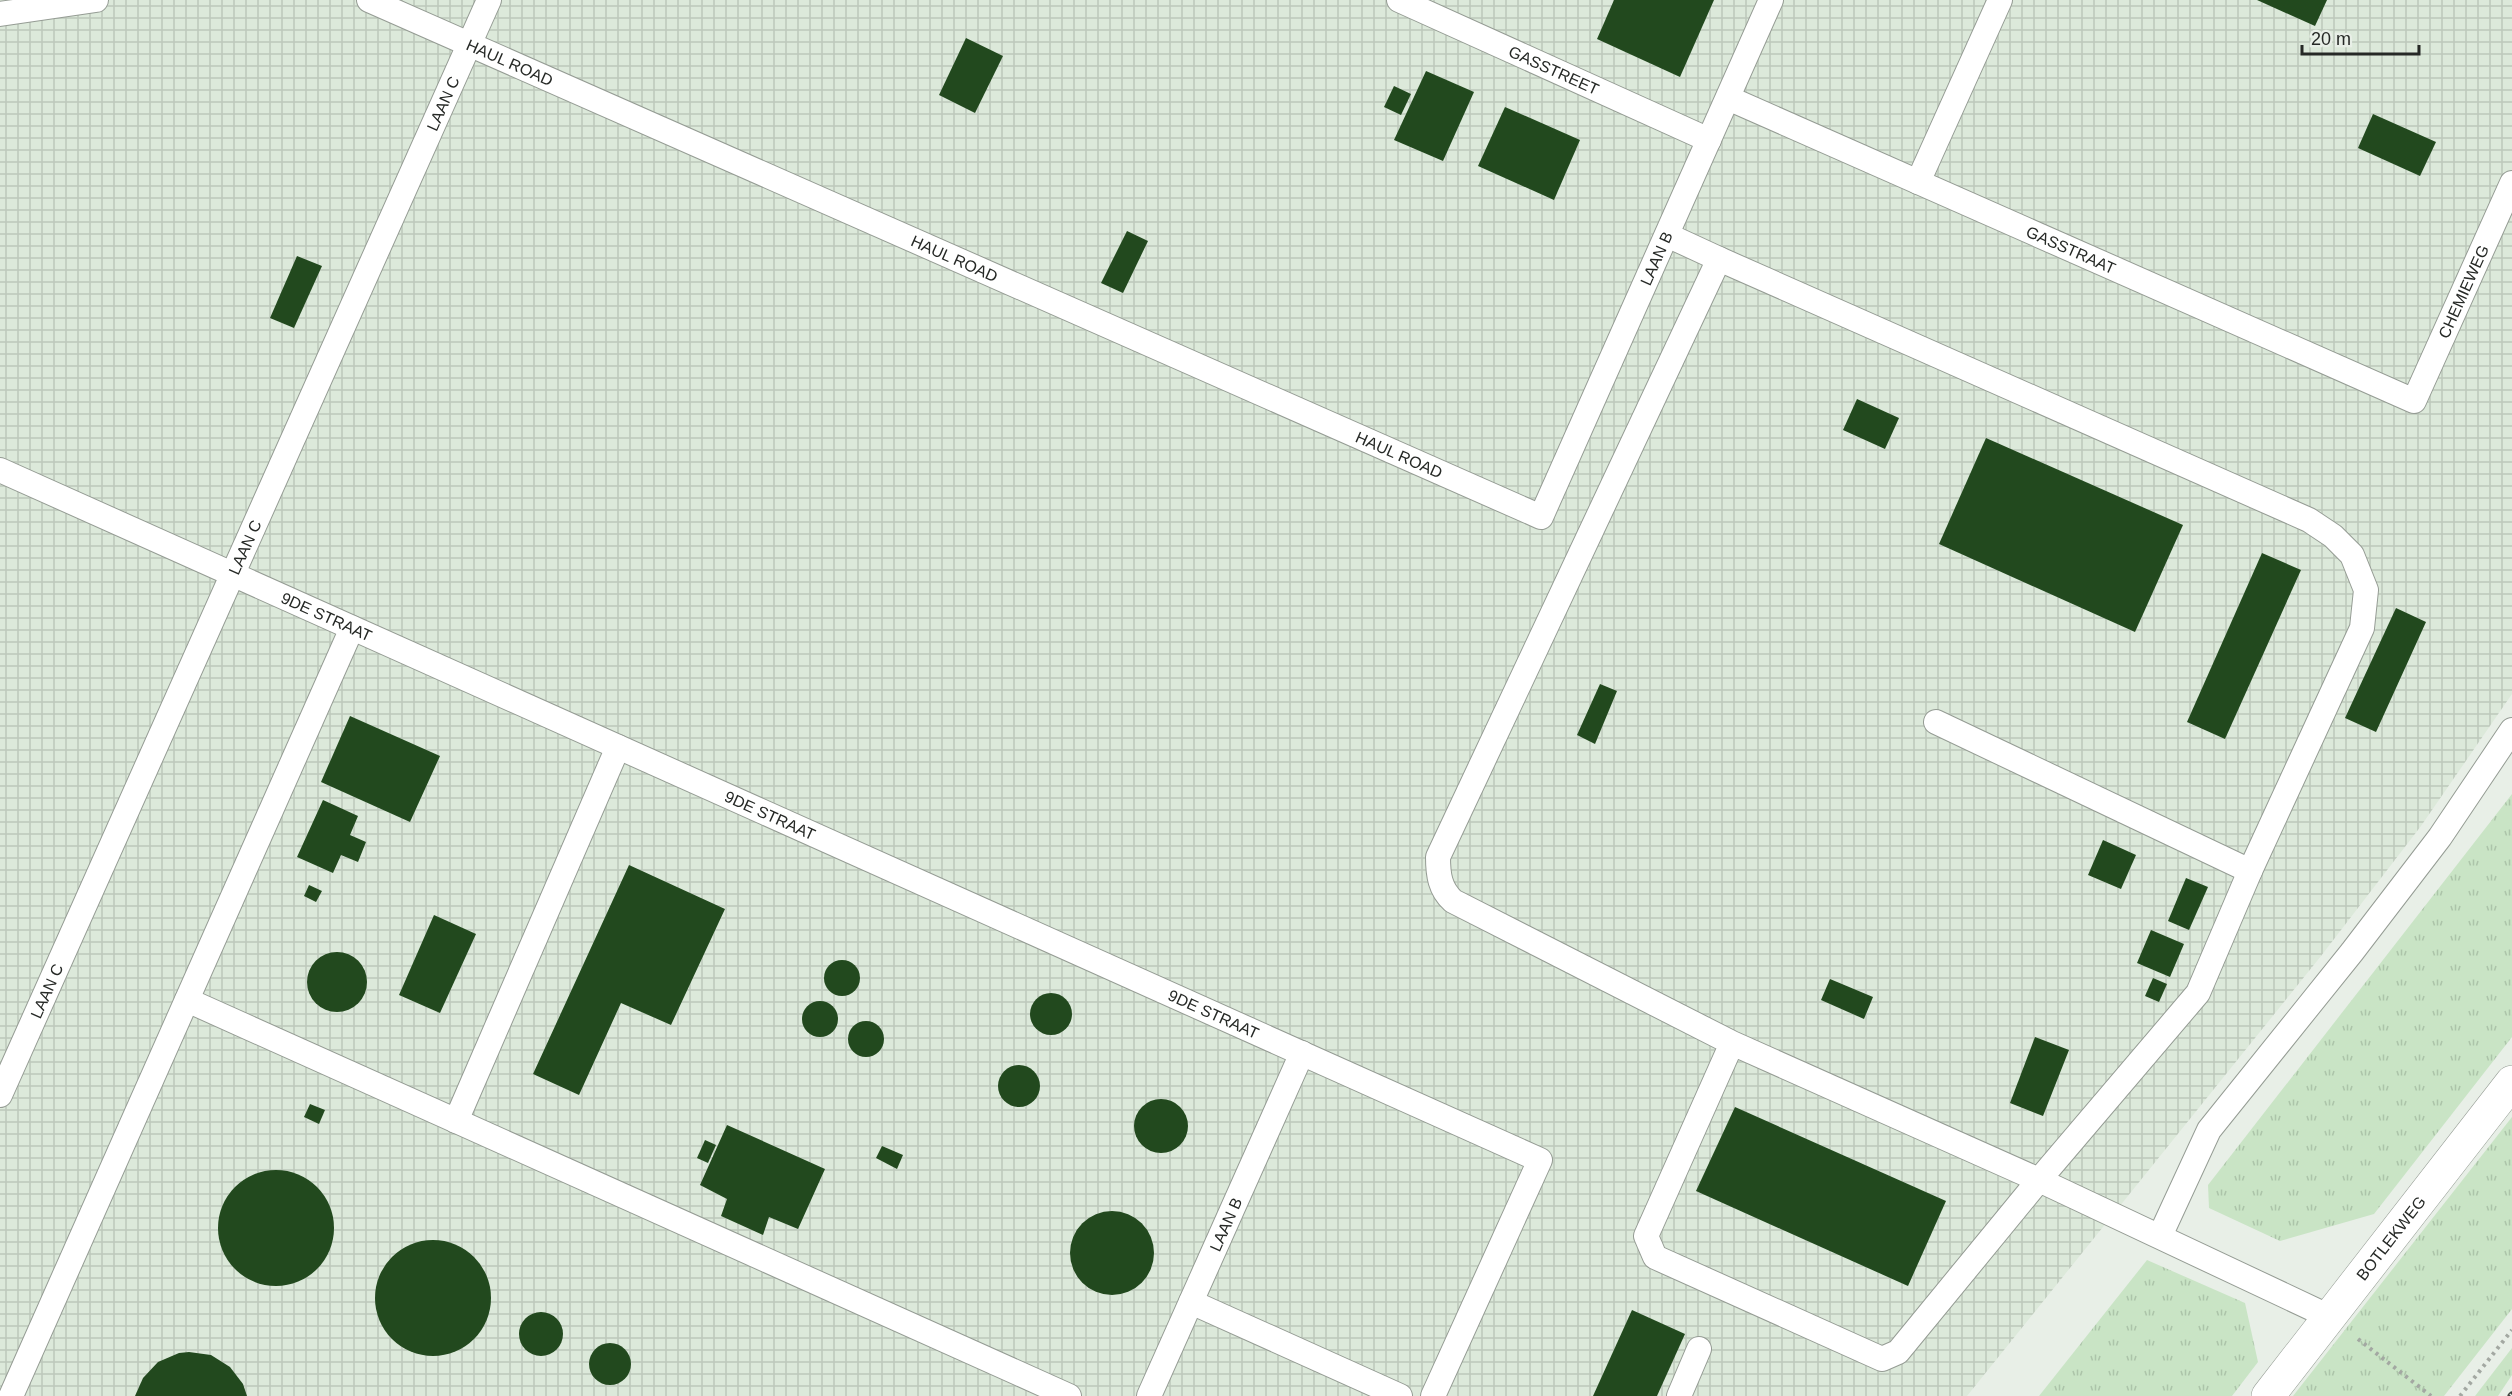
<svg xmlns="http://www.w3.org/2000/svg" width="2512" height="1396" font-family="Arial,sans-serif">
	<defs>
		<pattern id="industrial-grid" width="8" height="8" patternUnits="userSpaceOnUse" patternTransform="scale(1.5)"><rect width="8" height="8" fill="#dce9da"/><path d="M0 4h8M4 0v8" fill="none" stroke="#bdc8bb"/></pattern>
		<pattern id="grass-tufts" width="24" height="20" patternUnits="userSpaceOnUse" patternTransform="scale(1.5)"><rect width="24" height="20" fill="#c9e4c5"/><path d="M3 7l-1-3M5 7V3M7 7l1-3M15 17l-1-3M17 17v-4M19 17l1-3" fill="none" stroke="#acc4a9"/></pattern>
	</defs>
	<rect width="100%" height="100%" fill="#e8efe7"/>
	<!-- industrial -->
	<polygon fill="url(#industrial-grid)" points="0,0 2512,0 2512,694 2421,826 2321,956 1967,1396 0,1396"/>
	<!-- grass -->
	<g fill="url(#grass-tufts)">
		<polygon points="2512,794 2512,1037 2374,1214 2280,1241 2209,1208 2208,1185"/>
		<polygon points="2512,1117 2512,1309 2444,1396 2293,1396"/>
		<polygon points="2147,1260 2245,1303 2258,1362 2232,1396 2039,1396"/>
		<polygon points="2512,1348 2512,1375 2498,1396 2475,1396"/>
	</g>
	<!-- building -->
	<g fill="#22491e">
		<polygon points="1614,0 1714,0 1680,77 1597,39"/>
		<polygon points="2257,0 2327,0 2315,26"/>
		<polygon points="966,38 1003,56 975,113 939,95"/>
		<polygon points="1426,71 1474,92 1443,161 1394,140"/>
		<polygon points="1394,86 1411,94 1401,115 1384,107"/>
		<polygon points="1505,107 1580,140 1554,200 1478,166"/>
		<polygon points="2373,114 2436,142 2420,176 2358,148"/>
		<polygon points="1127,231 1148,241 1123,293 1101,283"/>
		<polygon points="297,256 322,266 294,328 270,318"/>
		<polygon points="1857,399 1899,418 1885,449 1843,430"/>
		<polygon points="1986,438 2183,525 2135,632 1939,544"/>
		<polygon points="2262,553 2301,570 2225,739 2187,722"/>
		<polygon points="2396,608 2426,622 2376,732 2345,718"/>
		<polygon points="1600,684 1617,691 1595,744 1577,735"/>
		<polygon points="350,716 440,756 410,822 321,782"/>
		<polygon points="323,800 358,816 350,835 366,842 358,862 341,855 333,873 297,857"/>
		<polygon points="2103,840 2136,855 2121,889 2088,875"/>
		<polygon points="629,865 725,909 671,1025 621,1003 579,1095 533,1074"/>
		<polygon points="2186,878 2208,887 2189,930 2168,921"/>
		<polygon points="309,885 322,891 316,902 304,896"/>
		<polygon points="434,915 476,934 440,1013 399,995"/>
		<polygon points="2151,930 2184,944 2170,977 2137,963"/>
		<circle cx="337" cy="982" r="30"/>
		<circle cx="842" cy="978" r="18"/>
		<polygon points="2153,978 2167,984 2159,1002 2145,996"/>
		<polygon points="1830,979 1873,997 1864,1019 1821,1000"/>
		<circle cx="1051" cy="1014" r="21"/>
		<circle cx="820" cy="1019" r="18"/>
		<circle cx="866" cy="1039" r="18"/>
		<polygon points="2035,1037 2069,1050 2043,1116 2010,1103"/>
		<circle cx="1019" cy="1086" r="21"/>
		<circle cx="1161" cy="1126" r="27"/>
		<polygon points="310,1104 325,1110 319,1124 304,1117"/>
		<polygon points="1735,1107 1946,1201 1908,1286 1696,1191"/>
		<polygon points="727,1125 825,1169 798,1229 769,1217 763,1235 721,1216 727,1199 700,1185"/>
		<polygon points="705,1140 716,1145 708,1163 697,1158"/>
		<polygon points="882,1146 903,1155 897,1169 876,1158"/>
		<circle cx="276" cy="1228" r="58"/>
		<circle cx="1112" cy="1253" r="42"/>
		<circle cx="433" cy="1298" r="58"/>
		<polygon points="1632,1310 1685,1334 1657,1396 1593,1396"/>
		<circle cx="541" cy="1334" r="22"/>
		<circle cx="610" cy="1364" r="21"/>
		<polygon points="189,1352 211,1355 230,1367 243,1384 247,1396 135,1396 143,1378 158,1362 179,1353"/>
	</g>
	<g fill="none" stroke-linecap="round" stroke-linejoin="round">
		<!-- lane casing -->
		<g stroke="#959c94" stroke-width="26">
			<g id="lane">
				<path id="s1" d="M369,0L1541,517L1771,0"/>
				<path id="s2" d="M1399,0L1709,140"/>
				<polyline points="0,14 96,0"/>
				<path id="s3" d="M1728,98L2414,401L2512,183"/>
				<polyline points="1918,182 2000,0"/>
				<polyline points="1667,235 1719,259"/>
				<path id="s4" d="M0,470L1540,1160L1433,1396"/>
				<polyline points="1936,722 2250,871"/>
				<polyline points="187,1000 1069,1396"/>
				<path d="M1732,1043L1646,1236L1655,1257L1882,1359L1898,1352L2039,1180L2198,993L2250,871L2362,628L2366,590L2352,555L2333,536L2309,520L1719,259L1438,857C1438,875 1440,889 1453,901L1732,1043L2039,1180L2330,1317"/>
				<path id="s5" d="M0,1095L489,0"/>
				<polyline points="456,1121 618,747"/>
				<polyline points="2160,1236 2209,1130 2352,952 2440,837 2512,730"/>
				<polyline points="1191,1302 1400,1396"/>
				<polyline points="11,1396 352,628"/>
				<path id="s6" d="M1149,1396L1302,1053"/>
				<polyline points="1679,1396 1699,1349"/>
			</g>
		</g>
		<!-- secondary casing -->
		<g stroke="#959c94" stroke-width="34">
			<g id="secondary">
				<path id="s7" d="M2268,1396L2512,1082"/>
			</g>
		</g>
		<!-- path -->
		<g stroke="#a3a8a2" stroke-width="4" stroke-dasharray="3 4.5" stroke-linecap="butt">
			<polyline points="2358,1339 2431,1396"/>
			<polyline points="2460,1396 2512,1330"/>
		</g>
		<!-- lane -->
		<use href="#lane" stroke="#fff" stroke-width="24"/>
		<!-- secondary -->
		<use href="#secondary" stroke="#fff" stroke-width="33"/>
		<!-- rail casing -->
		<g stroke="#424541" stroke-width="7">
			<polyline id="rail" points="2511,1396 2512,1395"/>
		</g>
		<!-- rail -->
		<use href="#rail" stroke="#e8efe7" stroke-width="4.5" stroke-dasharray="14" stroke-linecap="butt"/>
	</g>
	<g text-anchor="middle" stroke-width="6" stroke-linejoin="round" paint-order="stroke">
		<!-- street labels -->
		<g font-size="16" fill="#262926" stroke="#e8efe7">
			<text dy="6" stroke="none"><textPath href="#s1" startOffset="154">HAUL ROAD</textPath></text>
			<text dy="6" stroke="none"><textPath href="#s2" startOffset="170">GASSTREET</textPath></text>
			<text dy="6" stroke="none"><textPath href="#s5" startOffset="1086">LAAN C</textPath></text>
			<text dy="6" stroke="none"><textPath href="#s3" startOffset="375">GASSTRAAT</textPath></text>
			<text dy="6" stroke="none"><textPath href="#s1" startOffset="640">HAUL ROAD</textPath></text>
			<text dy="6" stroke="none"><textPath href="#s1" startOffset="1564">LAAN B</textPath></text>
			<text dy="6" stroke="none"><textPath href="#s3" startOffset="870">CHEMIEWEG</textPath></text>
			<text dy="6" stroke="none"><textPath href="#s1" startOffset="1126">HAUL ROAD</textPath></text>
			<text dy="6" stroke="none"><textPath href="#s5" startOffset="600">LAAN C</textPath></text>
			<text dy="6" stroke="none"><textPath href="#s4" startOffset="358">9DE STRAAT</textPath></text>
			<text dy="6" stroke="none"><textPath href="#s4" startOffset="844">9DE STRAAT</textPath></text>
			<text dy="6" stroke="none"><textPath href="#s5" startOffset="114">LAAN C</textPath></text>
			<text dy="6" stroke="none"><textPath href="#s4" startOffset="1330">9DE STRAAT</textPath></text>
			<text dy="6" stroke="none"><textPath href="#s6" startOffset="188">LAAN B</textPath></text>
			<text dy="6" stroke="none"><textPath href="#s7" startOffset="200">BOTLEKWEG</textPath></text>
		</g>
	</g>
	<!-- scale -->
	<path d="M2302 45v9h117v-9" fill="none" stroke="#262926" stroke-width="3"/>
	<text x="2311" y="45" font-size="18" fill="#262926" stroke="#e8efe7" stroke-width="4.5" paint-order="stroke">20 m</text>
</svg>
